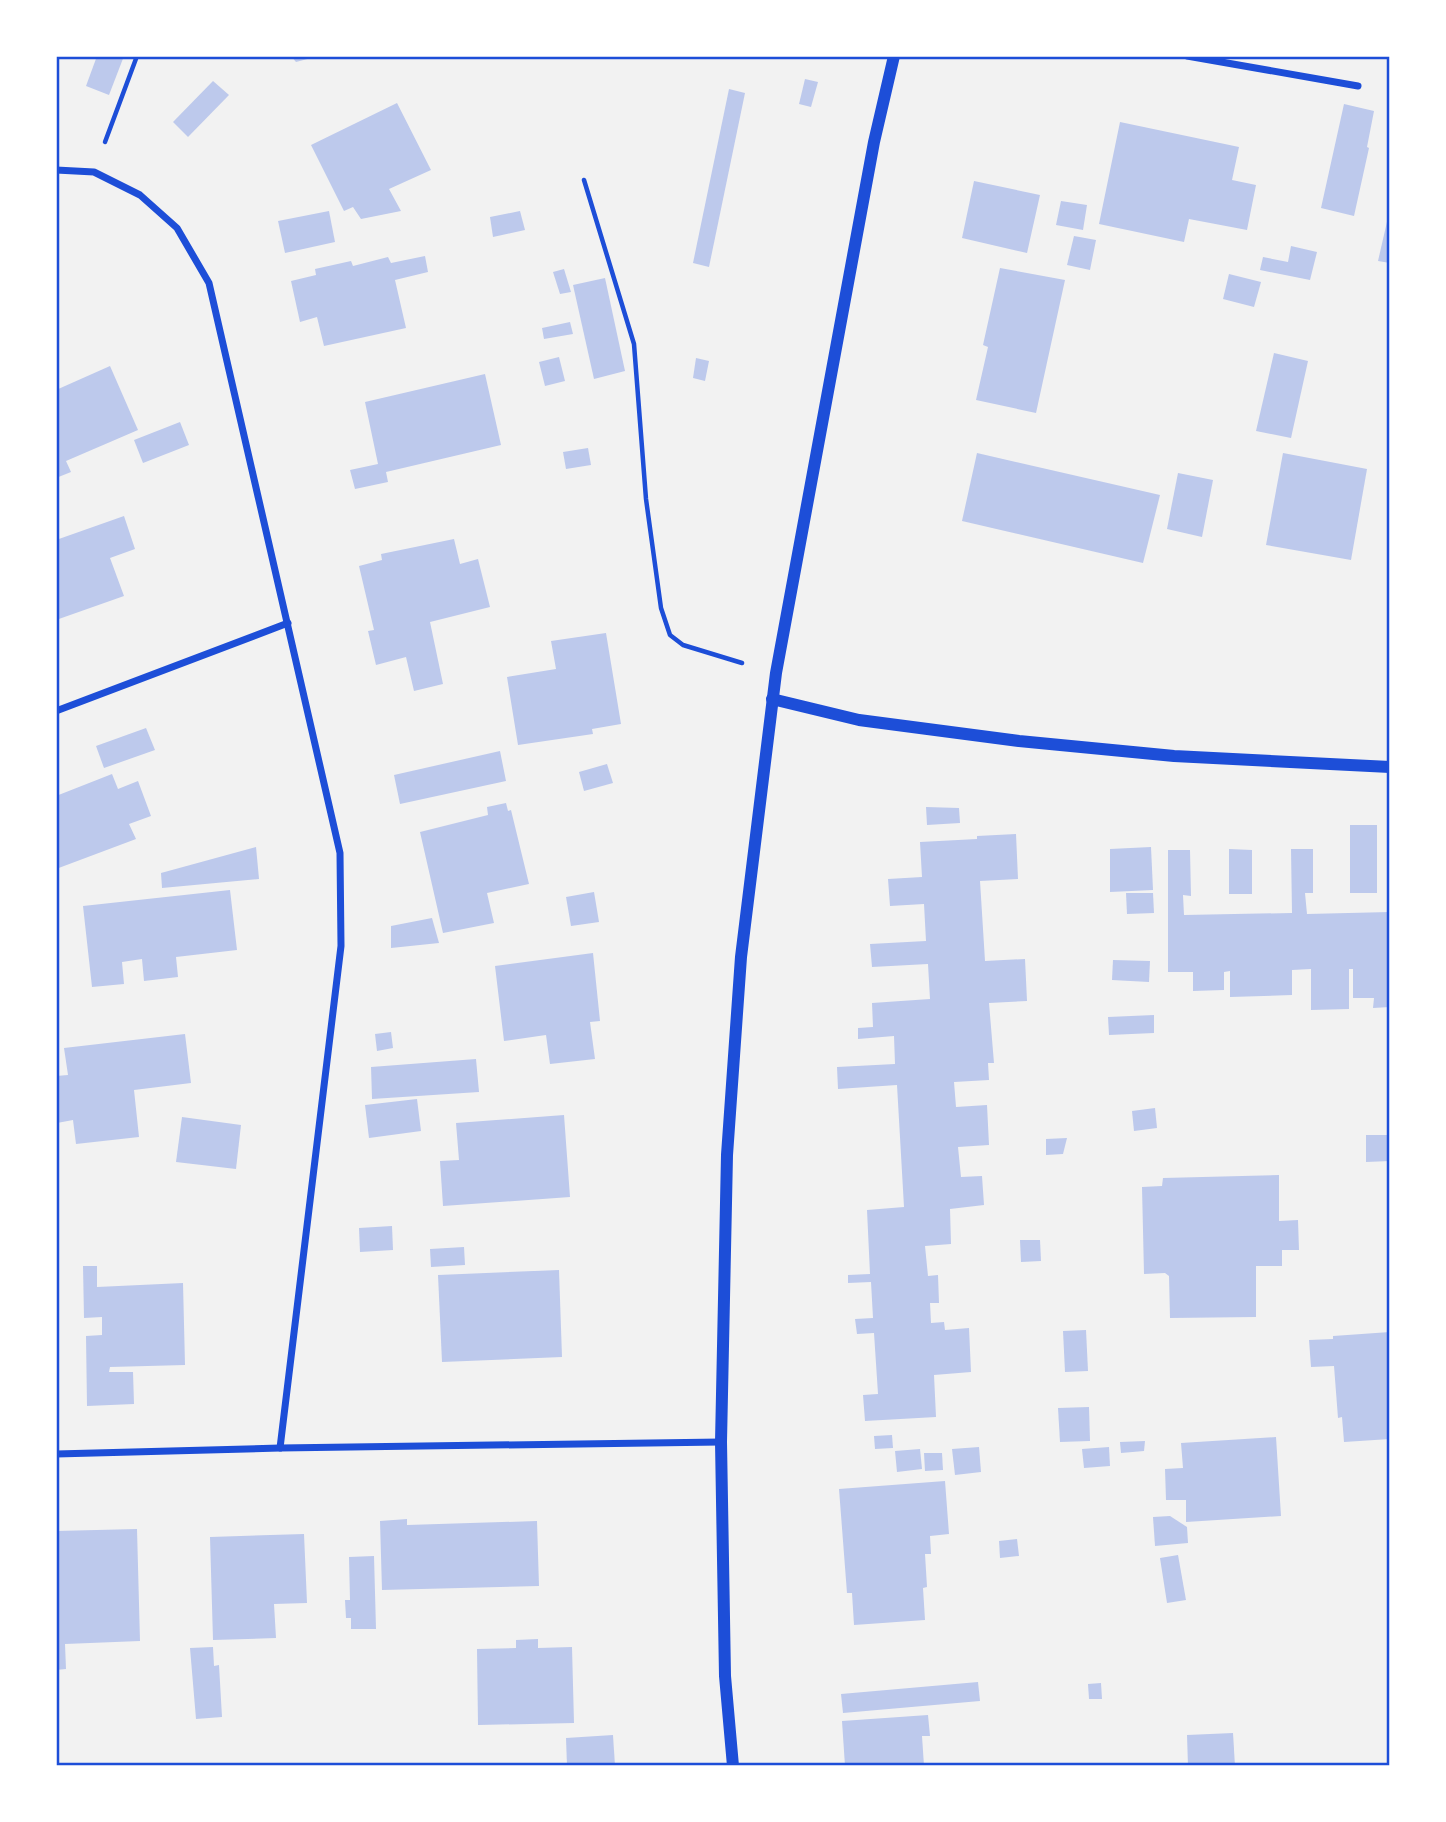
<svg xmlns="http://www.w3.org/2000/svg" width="1446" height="1822" font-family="'Work Sans',sans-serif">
	<rect width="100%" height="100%" fill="#f2f2f2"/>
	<!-- building -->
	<g fill="#bdc9ec">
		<polygon points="97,56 124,56 109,95 86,86"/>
		<polygon points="291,56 315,56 315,57 296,62"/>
		<polygon points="805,79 818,82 811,107 799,104"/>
		<polygon points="213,81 229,95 188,137 173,122"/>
		<polygon points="729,89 745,93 709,267 693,263"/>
		<polygon points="397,103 431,170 389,189 401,211 361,219 353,207 344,211 311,145"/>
		<polygon points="1344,104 1374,111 1367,147 1369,148 1354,216 1321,208"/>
		<polygon points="1120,122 1239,147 1232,180 1256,185 1247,230 1189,219 1184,242 1099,224"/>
		<polygon points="974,181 1040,195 1027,253 962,238"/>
		<polygon points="1061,201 1087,205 1083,230 1056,225"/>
		<polygon points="329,211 335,242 285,253 278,221"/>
		<polygon points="520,211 525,230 493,237 490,217"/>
		<polygon points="1389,213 1390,213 1390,263 1378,261"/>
		<polygon points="1074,236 1096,240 1090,270 1067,265"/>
		<polygon points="1291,246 1317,252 1310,280 1260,270 1263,257 1288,262"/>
		<polygon points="425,256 428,272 395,280 406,328 324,346 317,317 300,322 291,281 316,275 315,269 351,261 353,266 388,257 391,263"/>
		<polygon points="1000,268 1065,280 1036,413 976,400 988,347 983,345"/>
		<polygon points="564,269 571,292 560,294 553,272"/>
		<polygon points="1229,274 1261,282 1254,307 1223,299"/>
		<polygon points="605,278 625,371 594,379 573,285"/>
		<polygon points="570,322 573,334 544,339 542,328"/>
		<polygon points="1274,353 1308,361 1291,438 1256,431"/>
		<polygon points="559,357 565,381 545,386 539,362"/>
		<polygon points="696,358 709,361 705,381 693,378"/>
		<polygon points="110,366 138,430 66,461 71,472 56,478 56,390"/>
		<polygon points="485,374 501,445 386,472 388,482 355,489 350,470 378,464 365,402"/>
		<polygon points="180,422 189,445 143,463 134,440"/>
		<polygon points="588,448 591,465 566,469 563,452"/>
		<polygon points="977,453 1160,495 1143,563 962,521"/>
		<polygon points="1283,453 1367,469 1351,560 1266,545"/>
		<polygon points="1178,473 1213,480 1202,537 1167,529"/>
		<polygon points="124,516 135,549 110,558 124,596 56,620 56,540"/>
		<polygon points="454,539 460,564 478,559 490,607 430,622 443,684 414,691 406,657 376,665 368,631 374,630 359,566 382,560 381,554"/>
		<polygon points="606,633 621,724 592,729 593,734 518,745 507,677 556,669 551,641"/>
		<polygon points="146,728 155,750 104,768 96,746"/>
		<polygon points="500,751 506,781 400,804 394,775"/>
		<polygon points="607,764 613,783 584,791 579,772"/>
		<polygon points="112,774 118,789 138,781 151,816 129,824 136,839 56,869 56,796"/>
		<polygon points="506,803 508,811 511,810 529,884 487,893 494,923 443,933 420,832 488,815 487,807"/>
		<polygon points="926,807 959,808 960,823 927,825"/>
		<rect x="1350" y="825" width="27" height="68"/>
		<polygon points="1016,834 1018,879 980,881 985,961 1025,959 1027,1001 989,1003 994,1063 988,1063 989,1080 954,1082 956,1107 987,1105 989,1145 958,1147 961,1177 982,1176 984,1205 950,1209 951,1244 925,1246 928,1276 938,1275 939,1303 930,1303 931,1323 944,1322 945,1330 969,1328 971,1372 934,1375 936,1417 865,1421 863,1395 878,1394 874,1333 857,1334 855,1319 873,1318 871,1282 848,1283 848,1275 870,1274 867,1210 904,1207 897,1085 838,1089 837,1067 895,1064 894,1036 858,1039 858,1028 873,1027 872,1003 930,999 928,964 872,967 870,944 926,941 924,904 890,906 888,879 922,877 920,842 977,839 977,836"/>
		<polygon points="256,847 259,879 162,888 161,873"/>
		<polygon points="1151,847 1153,890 1110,892 1110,849"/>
		<polygon points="1229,849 1252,850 1252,894 1229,894"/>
		<polygon points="1291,849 1313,849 1313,893 1305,893 1307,914 1390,912 1390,1007 1373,1008 1374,998 1353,998 1353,969 1349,969 1349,1009 1311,1010 1311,969 1292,970 1292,995 1230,997 1230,971 1224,972 1224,990 1193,991 1193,972 1168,972 1168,850 1190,850 1191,896 1183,895 1184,915 1292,913"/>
		<polygon points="230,890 237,950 176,957 178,977 144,981 142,959 122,962 124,984 92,987 83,906"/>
		<polygon points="594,892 599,922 571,926 566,897"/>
		<polygon points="1126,893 1153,893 1154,913 1127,914"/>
		<polygon points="432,918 439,943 391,948 391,926"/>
		<polygon points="593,953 600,1021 590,1022 595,1059 550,1064 546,1035 504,1041 495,966"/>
		<polygon points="1113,960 1150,961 1149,982 1112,980"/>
		<polygon points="1154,1015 1154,1033 1109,1035 1108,1017"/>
		<polygon points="391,1032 393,1048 377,1051 375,1034"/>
		<polygon points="185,1034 191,1083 134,1090 139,1137 76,1144 73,1120 57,1123 56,1076 68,1075 64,1048"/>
		<polygon points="476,1059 479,1092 372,1099 371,1067"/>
		<polygon points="417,1099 421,1131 369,1138 365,1105"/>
		<polygon points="1155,1108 1157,1128 1134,1131 1132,1111"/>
		<polygon points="564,1115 570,1197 443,1206 440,1161 459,1160 456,1123"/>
		<polygon points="182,1117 241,1125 236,1169 176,1162"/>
		<polygon points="1366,1135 1390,1135 1390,1161 1366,1162"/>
		<polygon points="1067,1138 1063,1154 1046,1155 1046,1139"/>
		<polygon points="1279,1175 1279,1221 1298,1220 1299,1250 1282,1250 1282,1266 1256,1266 1256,1317 1170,1318 1169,1276 1165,1273 1144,1274 1142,1187 1162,1186 1163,1178"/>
		<polygon points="392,1226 393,1250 360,1252 359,1228"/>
		<polygon points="1020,1240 1040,1240 1041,1261 1021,1262"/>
		<polygon points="464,1247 465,1265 431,1267 430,1249"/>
		<polygon points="83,1266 97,1266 97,1287 183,1283 185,1365 110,1367 109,1372 133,1372 134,1404 87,1406 86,1336 102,1335 102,1317 84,1318"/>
		<polygon points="559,1270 562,1357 442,1362 438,1275"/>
		<polygon points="1086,1330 1088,1371 1065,1372 1063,1331"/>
		<polygon points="1390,1332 1390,1439 1344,1442 1342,1417 1338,1418 1334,1366 1311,1367 1309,1340 1333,1339 1333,1336"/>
		<polygon points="1089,1407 1090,1441 1060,1442 1058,1408"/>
		<polygon points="892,1435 893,1448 875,1449 874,1436"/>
		<polygon points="1276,1437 1281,1516 1186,1522 1186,1500 1166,1500 1165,1469 1183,1468 1181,1443"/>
		<polygon points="1145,1441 1144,1451 1121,1453 1120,1442"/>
		<polygon points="979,1447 981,1472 955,1475 952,1449"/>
		<polygon points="1109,1447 1110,1466 1084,1468 1082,1449"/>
		<polygon points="920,1449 922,1469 897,1472 895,1451"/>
		<polygon points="924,1453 942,1453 943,1470 925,1471"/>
		<polygon points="945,1481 949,1534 930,1536 931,1554 925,1554 927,1587 923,1588 925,1620 854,1625 852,1593 847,1593 839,1489"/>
		<polygon points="1170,1516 1187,1527 1188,1543 1155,1546 1153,1517"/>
		<polygon points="407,1519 407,1525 537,1521 539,1586 382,1590 380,1521"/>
		<polygon points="137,1529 140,1641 65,1644 66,1669 56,1670 56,1531"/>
		<polygon points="304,1534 307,1603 274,1604 276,1638 213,1640 210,1537"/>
		<polygon points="1017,1539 1019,1556 1000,1558 999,1541"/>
		<polygon points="1178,1555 1186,1600 1167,1603 1160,1558"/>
		<polygon points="374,1556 376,1629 351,1629 351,1618 346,1618 345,1600 350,1600 349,1557"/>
		<polygon points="538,1639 538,1648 572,1647 574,1723 478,1725 477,1649 516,1648 516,1640"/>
		<polygon points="213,1647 214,1666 219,1665 222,1717 196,1719 190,1648"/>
		<polygon points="978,1682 980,1701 843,1713 841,1694"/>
		<polygon points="1101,1683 1102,1699 1089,1699 1088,1684"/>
		<polygon points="928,1715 930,1736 922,1736 924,1766 845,1766 842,1721"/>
		<polygon points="1233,1733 1235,1766 1188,1766 1187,1735"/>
		<polygon points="613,1735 615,1766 567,1766 566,1738"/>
	</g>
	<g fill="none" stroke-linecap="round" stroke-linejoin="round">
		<!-- path -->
		<g stroke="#1d4ed8" stroke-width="4.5">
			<polyline points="105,142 137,56"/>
			<polyline points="584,180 634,344 646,499 661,608 670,635 683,645 742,663"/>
		</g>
		<!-- minor -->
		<g stroke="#1d4ed8" stroke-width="7">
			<polyline points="1187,56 1358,86"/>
			<polyline points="56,170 94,172 140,195 177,228 209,283 340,853 341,946 280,1448"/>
			<polyline points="56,711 288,623"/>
			<polyline points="56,1454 280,1448 721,1442"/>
		</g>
		<!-- tertiary -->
		<g stroke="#1d4ed8" stroke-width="12">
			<polyline points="772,699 859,720 1019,741 1174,756 1390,767"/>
			<polyline points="733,1766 725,1676 721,1442 727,1155 741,957 776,673 874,142 894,56"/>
		</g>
	</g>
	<!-- border -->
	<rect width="1446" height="1822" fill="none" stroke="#ffffff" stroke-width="116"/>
	<rect x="58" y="58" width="1330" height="1706" fill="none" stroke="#1d4ed8" stroke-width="2.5"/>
</svg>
